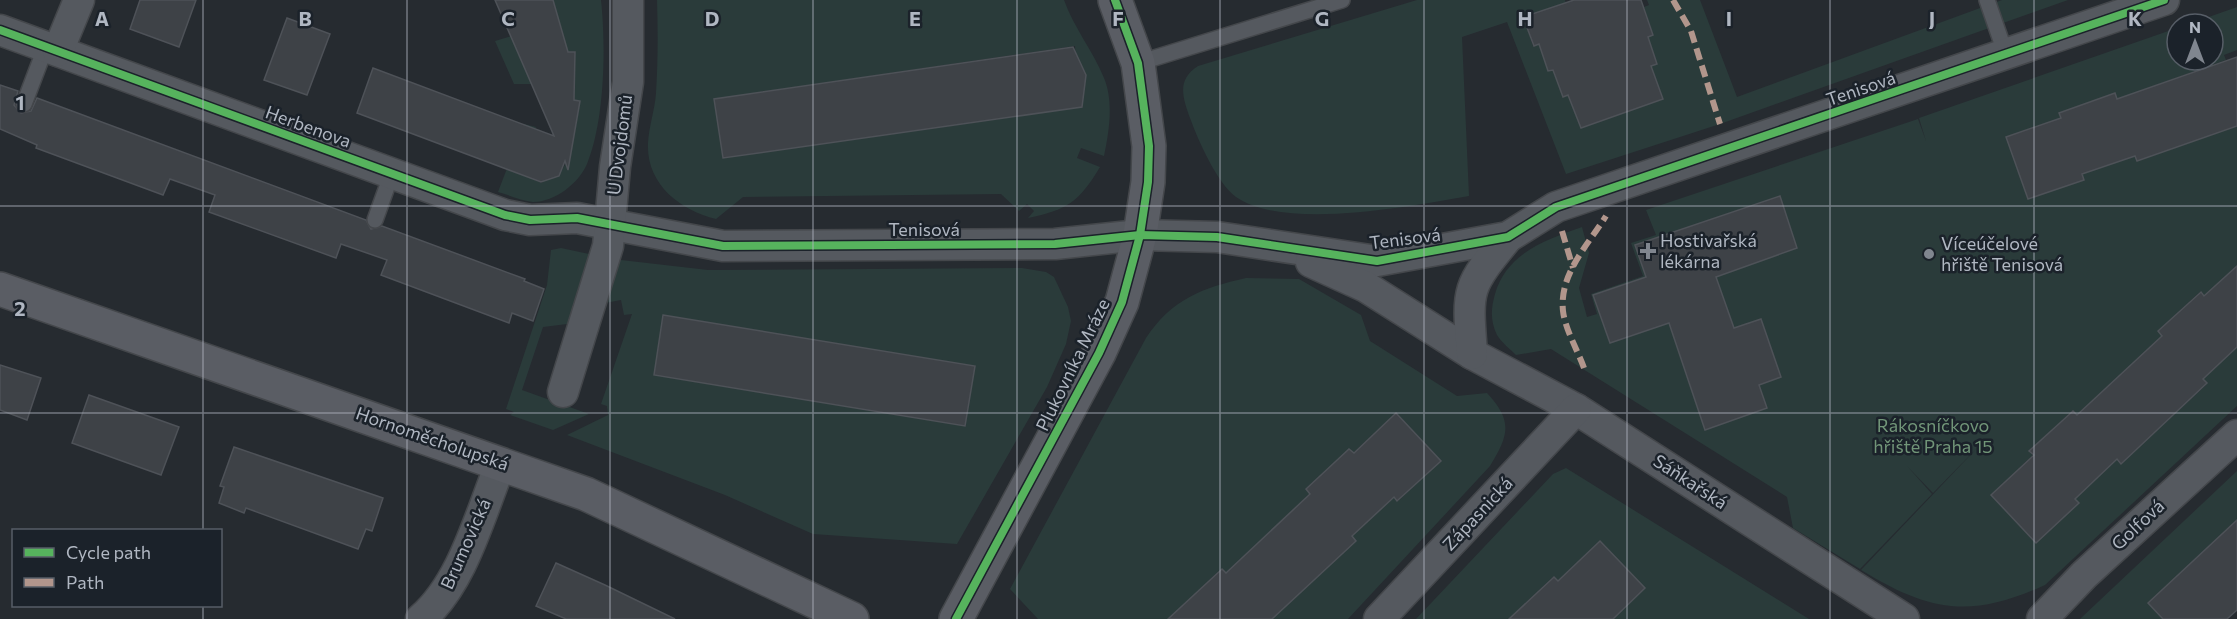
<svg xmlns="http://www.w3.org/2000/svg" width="2237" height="619" font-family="Commissioner,sans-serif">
	<rect width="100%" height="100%" fill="#262b30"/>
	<!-- green -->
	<g fill="#2a3b3a" fill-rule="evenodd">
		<path d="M544,0H601C606,46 605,120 587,164C579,183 555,202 533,202C522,201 509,195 498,192L524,124L536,127L518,173L542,183L545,176L554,178C571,170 577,120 580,102L572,100L575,52L517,51L532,84H514L495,41L534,29Z"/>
		<path d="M657,0H1064C1074,28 1093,51 1104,78C1114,102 1109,132 1104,156L1081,148L1077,158L1100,167C1079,202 1067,210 1028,218L1034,211L1027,204L1019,211L1001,194L743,197L716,219C680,210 646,184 648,143C649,126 655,109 656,93C658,61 658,31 657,0ZM1075,46L1076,69L1083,68L1085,84L1078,85L1083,107L723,158L714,99Z"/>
		<path d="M1417,0H1565L1566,3L1524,18L1533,46L1539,44L1548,71L1553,70L1563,97L1568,95L1581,128L1663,99L1651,66L1657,64L1648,37L1653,34L1644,7L1649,5L1647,0H1700L1737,97L2002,0H2068L1720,124L1566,174L1507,22L1462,37L1469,196C1411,206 1285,231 1236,197C1217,183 1198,140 1190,118C1183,98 1176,80 1198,66Z"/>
		<path d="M2237,7V50L2224,55L2226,60L2117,99L2059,113L2061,118L2007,137L2028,199L2083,180L2082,174L2135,156L2138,161L2237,126V266L2205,296L2200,292L2158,331L2162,336L2077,415L2072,411L2030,450L2033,455L1991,495L2079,503L2075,499L2117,459L2121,463L2205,386L2207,383L2203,379L2237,347V406L2045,585C1971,619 1930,612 1861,570L1980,445L1933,493L1907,466L1932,494L1860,569L1793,528L1787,497L1551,349L1516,355C1510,349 1501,342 1497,335C1490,321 1491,308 1495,294C1507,253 1545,240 1582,227L1589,253L1579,288L1587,317L1597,314L1591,294L1643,276L1631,243L1656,235L1646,210L1918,119L1926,141L1919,118L2177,28V60H2213V24H2189ZM1780,196L1797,248L1716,277L1734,328L1780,377L1759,385L1766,408L1705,430L1662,302V325L1610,343L1593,295L1646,277L1635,245Z"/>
		<path d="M561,248L617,260L616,264L621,260L708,270L1022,268L1046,272L1054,277L1068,307L1071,321L1066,344L1047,387L957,544L813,534L725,495L567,435L608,415L607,406L601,404L632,314L624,315L621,300L605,303L599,320L543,327L522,390L589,414L553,430L510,415L514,412L506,409L547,285L551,250ZM663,316L975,366L965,426L654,375Z"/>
		<path d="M1246,278L1299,279L1361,315L1370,341L1457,396L1487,393C1513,421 1509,435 1490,466L1348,619H1272L1356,541L1352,536L1394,497L1398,501L1440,461L1396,413L1353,453L1349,449L1307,489L1310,493L1300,503L1226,573L1221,569L1179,609L1177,619H1038L1010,589L1146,338C1172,299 1202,288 1246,278Z"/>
		<polygon points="1566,468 1809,619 1613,619 1645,588 1600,541 1558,581 1553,577 1511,617 1512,619 1416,619 1553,474"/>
		<polygon points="2237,471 2237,520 2148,603 2163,619 2080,619"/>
	</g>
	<!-- building -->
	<g fill="#3e4247" stroke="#4e5258" stroke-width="1.5">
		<polygon points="140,0 196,0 179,47 130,29"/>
		<polygon points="495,0 553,0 568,52 575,52 574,100 580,101 568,170 565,161 559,176 541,182 357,113 373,68 554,136"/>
		<polygon points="1574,0 1641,0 1653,35 1648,37 1657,64 1651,66 1663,99 1581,128 1568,95 1563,97 1553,70 1548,71 1539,44 1534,46 1523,17"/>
		<polygon points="287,18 330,34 307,95 264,80"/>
		<polygon points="1073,47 1086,75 1082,107 723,158 714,99"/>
		<polygon points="2237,57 2237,126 2137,161 2135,156 2082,174 2084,180 2028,199 2006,137 2061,118 2059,113 2115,93 2117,99"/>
		<polygon points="0,85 18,91 14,105 21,113 31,111 37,98 366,220 371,229 382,226 525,279 524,281 544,289 533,321 512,313 509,323 381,275 387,260 341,244 336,258 209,212 215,195 170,179 163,195 36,148 37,145 0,129"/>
		<polygon points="1780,196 1797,248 1716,277 1734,328 1761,319 1781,377 1759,385 1767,408 1705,430 1669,323 1610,343 1593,295 1646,277 1635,245"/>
		<polygon points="2237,266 2237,347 2203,379 2207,383 2121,464 2117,459 2075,499 2079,503 2036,543 1991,495 2034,455 2029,451 2073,411 2077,415 2162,336 2158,331 2201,292 2204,296"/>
		<polygon points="663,315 975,366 965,426 654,375"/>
		<polygon points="0,365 41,378 27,420 0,410"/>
		<polygon points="89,395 179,427 161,475 72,443"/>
		<polygon points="1396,413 1441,461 1397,501 1394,497 1352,536 1356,541 1272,619 1168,619 1222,569 1226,573 1310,494 1306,489 1349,449 1354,453"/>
		<polygon points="234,447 383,498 372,531 366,529 358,549 246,508 244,513 219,503 224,487 220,486"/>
		<polygon points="2237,520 2237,610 2227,619 2163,619 2148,603"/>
		<polygon points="1600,541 1645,588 1613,619 1509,619 1554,577 1558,581"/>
		<polygon points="556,563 605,585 675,619 566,619 536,606"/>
	</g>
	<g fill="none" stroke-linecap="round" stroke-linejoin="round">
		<!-- lane casing -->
		<g stroke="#44474b" stroke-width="18">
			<g id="lane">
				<polyline points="1987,0 2006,55"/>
				<polyline points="1138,63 1342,0"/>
				<polyline points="24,104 46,46"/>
				<polyline points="375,220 392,173"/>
			</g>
		</g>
		<!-- street casing -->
		<g stroke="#44474b" stroke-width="33">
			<g id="street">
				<polyline points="0,30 505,215 530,220 577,218 723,246 1055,244 1140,235 1217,237 1377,261 1508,237 1556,207 2164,0"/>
				<polyline points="58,51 79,0"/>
				<polyline points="1311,262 1366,287 1472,354 1576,409 1904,619"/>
				<path d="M1472,354C1467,288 1466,288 1508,237"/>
				<polyline points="563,392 608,246 615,167 628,82 628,0"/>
				<path d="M421,619C463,583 480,514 501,463"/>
				<polyline points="1379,619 1576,409"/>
				<polyline points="2042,619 2084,575 2237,435"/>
			</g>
		</g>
		<!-- secondary casing -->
		<g stroke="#44474b" stroke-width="36">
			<g id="secondary">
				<polyline points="0,289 586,494 852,619"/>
				<polyline points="956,619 1099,353 1122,302 1140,235 1148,182 1149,146 1138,63 1115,0"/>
			</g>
		</g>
		<!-- lane -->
		<use href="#lane" stroke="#55595f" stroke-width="15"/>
		<!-- street -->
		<use href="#street" stroke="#55595f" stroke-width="30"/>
		<!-- secondary -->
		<use href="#secondary" stroke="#5a5d64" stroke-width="33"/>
		<!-- quiet -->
		<g stroke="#b2968c" stroke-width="6" stroke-dasharray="12 6" stroke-linecap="butt">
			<polyline points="1673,0 1691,31 1720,124"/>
			<polyline points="1562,231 1573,268"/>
			<path d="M1584,368C1578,351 1565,329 1563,311C1559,274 1588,245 1606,216"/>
		</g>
		<!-- cycleway casing -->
		<g stroke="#1b222a" stroke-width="11">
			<g id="cycleway">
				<polyline points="0,30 505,215 530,220 577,218 723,246 1055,244 1140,235 1217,237 1377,261 1508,237 1556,207 2164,0"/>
				<polyline points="956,619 1099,353 1122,302 1140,235 1148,182 1149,146 1138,63 1115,0"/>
			</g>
		</g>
		<!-- cycleway -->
		<use href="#cycleway" stroke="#56b35d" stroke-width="8"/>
	</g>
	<!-- grid -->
	<path fill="none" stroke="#b0b7c2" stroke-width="1.5" stroke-opacity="0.55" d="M203,0V530M407,0V619M610,0V619M813,0V619M1017,0V619M1220,0V619M1424,0V619M1627,0V619M1830,0V619M2034,0V619M0,206H2237M0,413H2237M203,606V619"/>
	<!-- markers -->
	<g fill="#80868f" stroke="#1b222a" stroke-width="2">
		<path d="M1645 242h6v6h6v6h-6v6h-6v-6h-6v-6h6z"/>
		<circle cx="1929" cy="254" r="6"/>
	</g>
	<g text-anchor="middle" stroke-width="5" stroke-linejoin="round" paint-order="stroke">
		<!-- street labels -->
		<g font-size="18" fill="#b0b7c2" stroke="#1b222a">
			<text transform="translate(1861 89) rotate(-19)" y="6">Tenisová</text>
			<text transform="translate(308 127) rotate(20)" y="6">Herbenova</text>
			<text transform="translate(620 145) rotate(-83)" y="6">U Dvojdomů</text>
			<text x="924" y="236">Tenisová</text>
			<text transform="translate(1405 239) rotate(-7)" y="6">Tenisová</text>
			<text transform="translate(1073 365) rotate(-64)" y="6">Plukovníka Mráze</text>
			<text transform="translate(432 439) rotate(19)" y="6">Hornoměcholupská</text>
			<text transform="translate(1690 482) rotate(33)" y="6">Sáňkařská</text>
			<text transform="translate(1478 514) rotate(-47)" y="6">Zápasnická</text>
			<text transform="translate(2138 525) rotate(-43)" y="6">Golfová</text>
			<text transform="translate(466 544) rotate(-66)" y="6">Brumovická</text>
		</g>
		<!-- poi labels -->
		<g font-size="18" fill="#b0b7c2" stroke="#1b222a" text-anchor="start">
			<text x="1660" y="247">Hostivařská<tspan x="1660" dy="21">lékárna</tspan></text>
			<text x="1941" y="250">Víceúčelové<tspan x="1941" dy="21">hřiště Tenisová</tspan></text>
		</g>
		<!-- park labels -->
		<g font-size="18" fill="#719578" stroke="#1b222a">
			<text x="1933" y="432">Rákosníčkovo<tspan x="1933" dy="21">hřiště Praha 15</tspan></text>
		</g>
	</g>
	<g font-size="20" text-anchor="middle" font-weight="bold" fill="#b0b7c2" stroke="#1b222a" stroke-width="5" stroke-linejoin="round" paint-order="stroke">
		<text x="102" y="26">A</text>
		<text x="305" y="26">B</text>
		<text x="508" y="26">C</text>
		<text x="712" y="26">D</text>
		<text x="915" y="26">E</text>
		<text x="1118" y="26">F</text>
		<text x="1322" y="26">G</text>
		<text x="1525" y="26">H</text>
		<text x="1729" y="26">I</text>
		<text x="1932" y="26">J</text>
		<text x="2135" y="26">K</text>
		<text x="20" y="110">1</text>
		<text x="20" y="316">2</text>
	</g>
	<!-- legend -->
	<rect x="12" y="529" width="210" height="78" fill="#1b222a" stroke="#575e67" stroke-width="1.5"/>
	<rect x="24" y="548" width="30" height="9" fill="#56b35d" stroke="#575e67" stroke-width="1.5"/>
	<text x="66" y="559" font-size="18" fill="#b0b7c2">Cycle path</text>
	<rect x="24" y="578" width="30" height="9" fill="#b2968c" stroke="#575e67" stroke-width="1.5"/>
	<text x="66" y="589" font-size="18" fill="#b0b7c2">Path</text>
	<!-- north arrow -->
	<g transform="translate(2195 42)"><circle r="28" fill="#1b222a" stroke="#575e67" stroke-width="1.5"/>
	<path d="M0-4.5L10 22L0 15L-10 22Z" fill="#80868f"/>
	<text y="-9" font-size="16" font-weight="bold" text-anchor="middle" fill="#b0b7c2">N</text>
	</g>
</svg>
